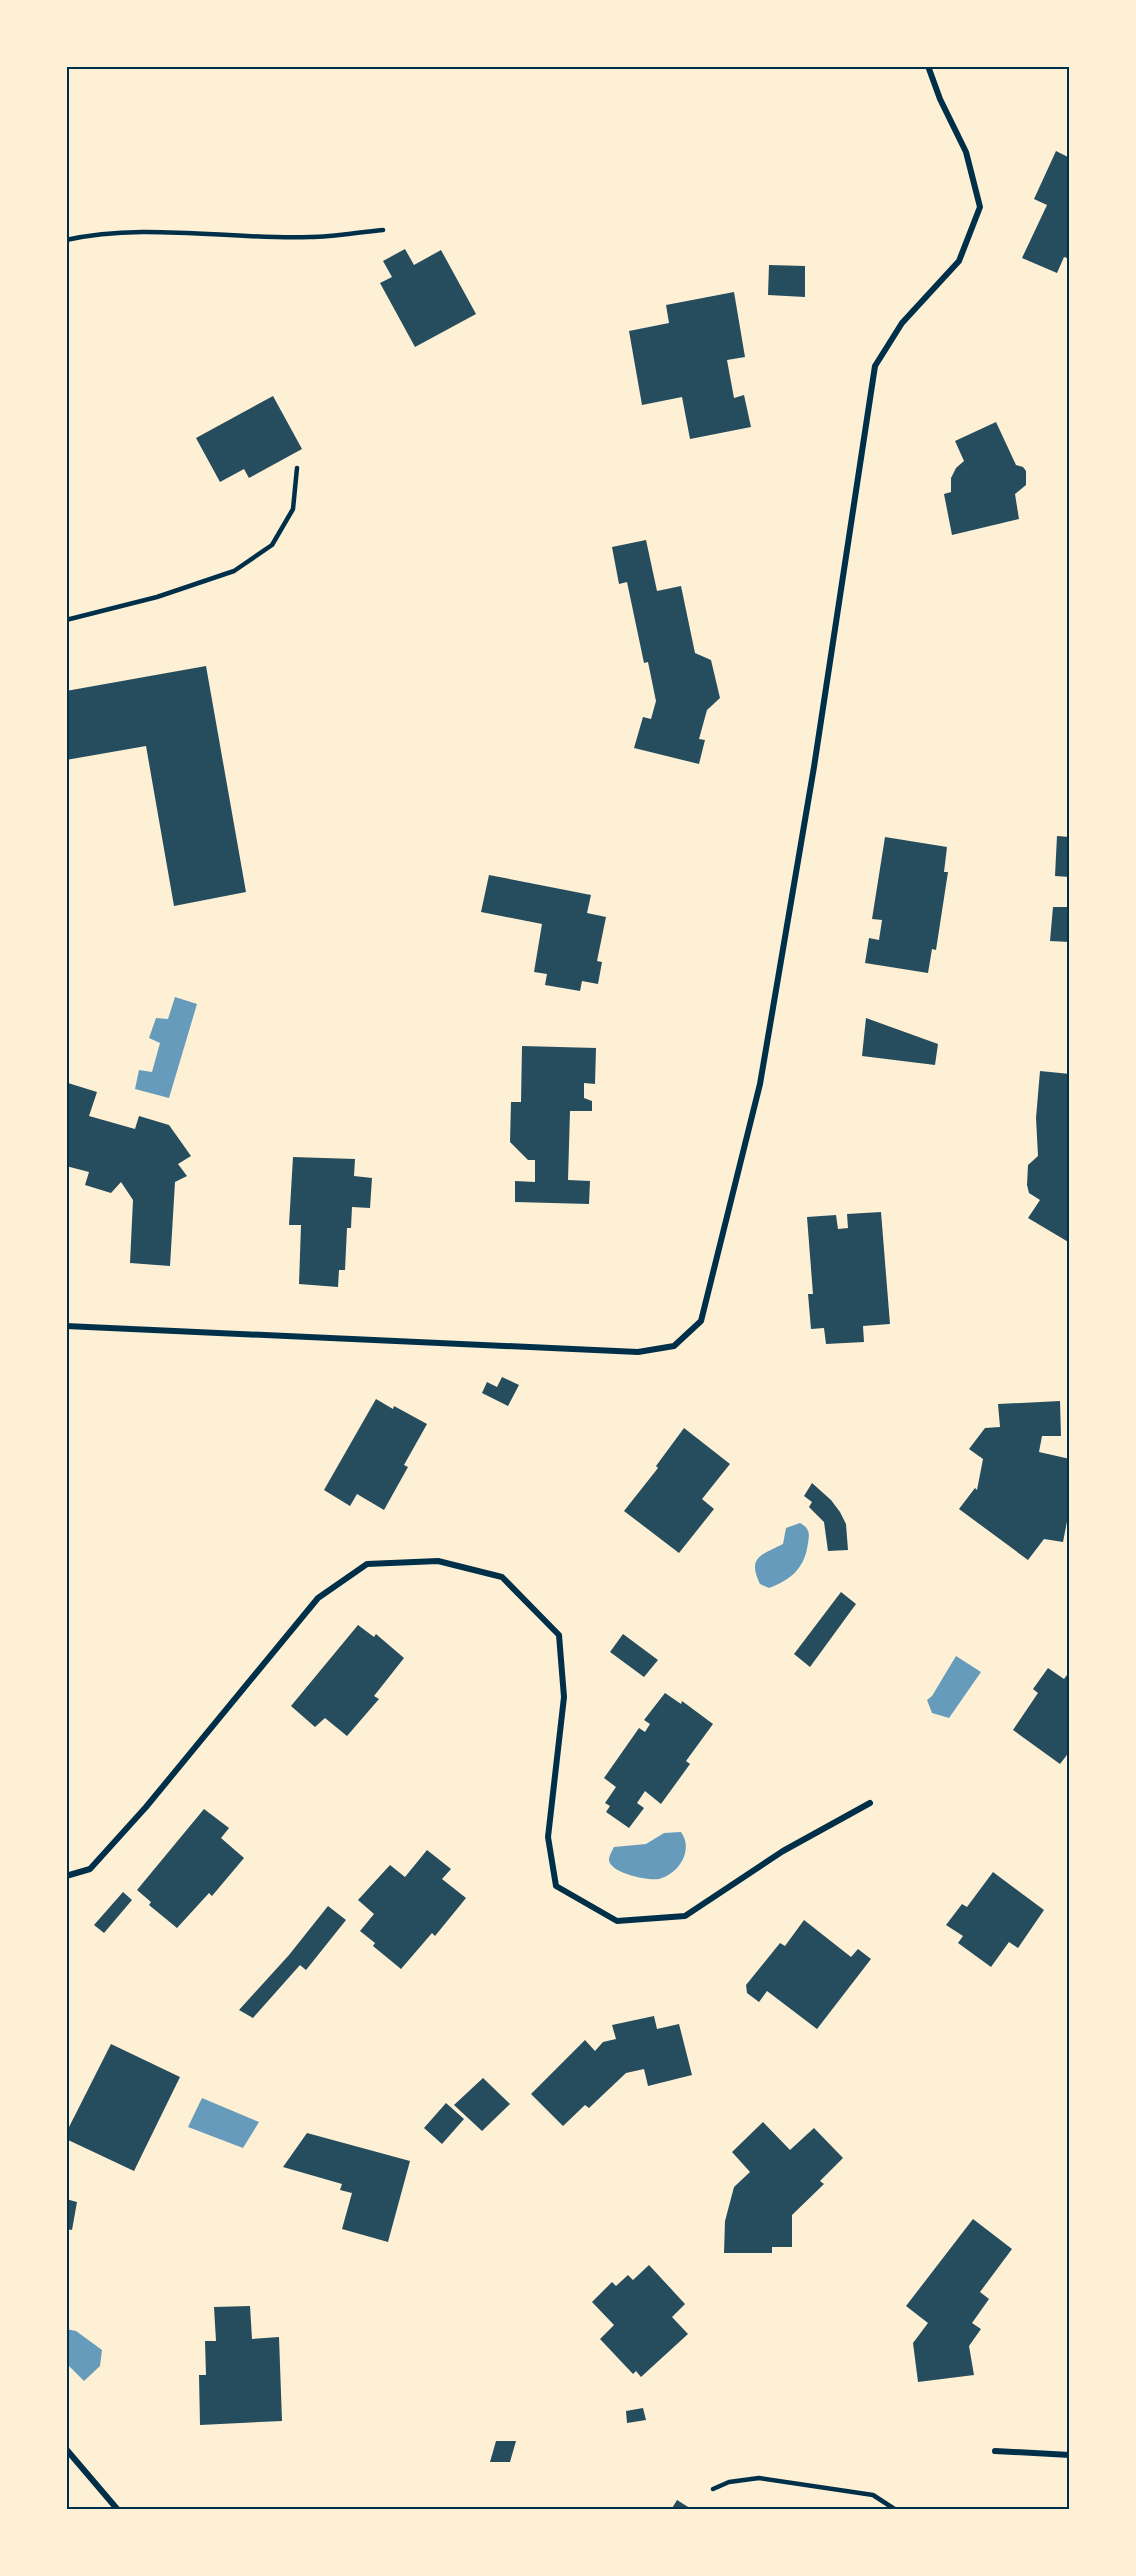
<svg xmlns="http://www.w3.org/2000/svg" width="1136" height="2576" font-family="Commissioner,sans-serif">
	<rect width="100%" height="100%" fill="#fdf0d5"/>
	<!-- water -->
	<g fill="#669bbc">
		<polygon points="175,997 197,1004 169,1098 135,1089 139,1070 152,1072 160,1043 149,1038 156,1018 168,1019"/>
		<path d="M800,1523C809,1528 810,1533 808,1543C805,1568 791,1580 769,1588L760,1584C747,1557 761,1555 783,1544L786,1528Z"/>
		<polygon points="956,1656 981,1672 949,1718 932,1713 927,1700 932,1696"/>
		<path d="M681,1832C694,1850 679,1874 659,1879C648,1881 610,1873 609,1860C609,1856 612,1851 614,1847L646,1844L664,1833Z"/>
		<polygon points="202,2098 259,2122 243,2148 188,2127"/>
		<polygon points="66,2329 76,2331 102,2350 100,2366 84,2381 66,2363"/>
	</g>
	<!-- building -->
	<g fill="#264d5e">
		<polygon points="1056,151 1070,158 1070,259 1064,257 1057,273 1022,258 1047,205 1034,199"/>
		<polygon points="405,249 414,265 441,250 476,314 415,347 380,283 392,277 383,261"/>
		<polygon points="769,265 805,266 805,297 768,295"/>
		<polygon points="734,292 745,357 727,360 734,398 744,395 751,427 690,439 682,397 642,405 629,331 669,323 666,305"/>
		<polygon points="273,396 302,449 249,478 244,469 220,482 196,438"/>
		<polygon points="996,422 1016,465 1023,467 1026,471 1026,485 1015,494 1019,519 952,535 944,494 951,492 951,478 956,468 964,461 955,441"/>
		<polygon points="646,540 657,591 681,586 695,653 711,660 720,698 707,710 699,739 705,740 699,764 634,748 643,717 651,719 656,701 648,662 644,663 627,582 619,584 612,547"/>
		<polygon points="206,666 246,892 174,906 146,746 66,760 66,691"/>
		<polygon points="1057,836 1070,837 1070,877 1055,876"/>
		<polygon points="885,837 947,847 944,872 948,872 936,950 932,949 928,973 865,963 869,938 879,940 882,920 872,919"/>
		<polygon points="489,875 591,895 587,913 606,917 597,961 602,962 598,984 582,981 580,991 545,985 547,974 534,972 542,924 481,912"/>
		<polygon points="1068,896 1070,896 1070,942 1050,941 1053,907 1068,907"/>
		<polygon points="866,1018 938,1044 935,1065 862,1056"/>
		<polygon points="522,1046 596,1048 595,1084 584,1083 584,1098 592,1101 592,1111 570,1111 568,1180 590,1181 589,1204 515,1202 515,1181 535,1182 535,1160 528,1160 510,1142 511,1102 521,1102"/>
		<polygon points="1040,1071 1070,1074 1070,1243 1028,1218 1040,1200 1029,1193 1027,1185 1028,1165 1038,1156 1036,1118"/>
		<polygon points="68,1083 97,1092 89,1116 135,1129 139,1116 169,1125 191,1156 178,1164 187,1176 175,1182 170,1266 130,1263 133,1200 121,1182 111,1193 85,1185 89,1172 66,1166"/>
		<polygon points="293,1157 355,1159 354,1176 372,1178 370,1208 352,1207 351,1228 347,1228 345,1270 339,1270 338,1287 299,1284 301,1225 289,1225"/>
		<polygon points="881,1212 890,1324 863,1326 864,1342 826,1344 824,1328 811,1329 808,1294 813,1294 807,1217 836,1215 838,1229 848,1228 847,1214"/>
		<polygon points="502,1377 519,1385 508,1406 482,1393 487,1382 497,1387"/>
		<polygon points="376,1399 393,1409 394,1406 427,1424 404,1465 408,1467 384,1510 357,1494 350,1506 324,1490"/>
		<polygon points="1060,1401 1061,1436 1042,1436 1039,1452 1070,1459 1070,1506 1063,1542 1044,1539 1028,1560 959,1509 975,1488 977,1490 983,1459 969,1449 985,1428 1000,1427 998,1404"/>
		<polygon points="684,1428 730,1464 702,1499 714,1509 679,1553 624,1511 658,1468 656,1466"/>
		<polygon points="812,1483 831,1500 840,1512 846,1524 848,1550 828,1551 824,1522 809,1507 812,1502 804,1496"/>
		<polygon points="841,1592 856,1604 810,1667 794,1654"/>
		<polygon points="358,1625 374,1637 376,1634 404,1658 374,1696 379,1699 347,1736 325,1718 315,1727 291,1706"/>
		<polygon points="623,1634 658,1660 644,1677 610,1652"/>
		<polygon points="1048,1668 1064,1679 1070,1671 1070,1751 1060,1764 1013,1730 1038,1693 1033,1689"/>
		<polygon points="665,1693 681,1704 682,1701 713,1724 686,1761 690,1764 661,1804 645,1791 637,1803 644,1808 629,1828 606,1812 610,1806 605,1803 616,1787 604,1778 639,1728 645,1732 650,1724 644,1720"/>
		<polygon points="204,1809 229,1828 221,1838 244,1858 212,1896 209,1893 177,1928 149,1905 151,1902 137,1890"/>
		<polygon points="427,1850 451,1869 442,1879 466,1898 435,1936 432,1933 401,1969 373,1946 375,1943 360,1931 374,1914 358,1900 390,1865 405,1877"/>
		<polygon points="993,1872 1044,1910 1018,1948 1009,1942 991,1967 958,1943 963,1936 946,1925 962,1904 967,1907"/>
		<polygon points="123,1892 132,1900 104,1933 94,1925"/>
		<polygon points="328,1906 346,1920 306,1970 300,1965 253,2018 239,2010 289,1955"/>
		<polygon points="804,1920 851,1957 858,1949 871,1959 817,2029 767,1991 759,2002 747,1993 746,1985 780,1943 785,1946"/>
		<polygon points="654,2016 657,2029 679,2024 692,2075 648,2086 644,2069 626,2073 589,2108 585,2105 563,2126 531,2094 585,2040 595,2051 603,2042 616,2039 612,2025"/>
		<polygon points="111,2044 180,2077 134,2171 66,2139 66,2133"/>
		<polygon points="483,2078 510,2104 482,2131 454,2105"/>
		<polygon points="446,2103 464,2119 442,2144 424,2128"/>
		<polygon points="763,2122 790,2150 814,2128 843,2158 820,2181 824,2184 792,2215 792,2247 772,2247 772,2253 724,2253 725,2221 734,2187 750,2172 732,2152"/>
		<polygon points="307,2133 410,2161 388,2242 342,2229 352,2193 340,2190 342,2184 283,2167"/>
		<polygon points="66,2199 77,2202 72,2230 66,2229"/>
		<polygon points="973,2219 1012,2249 980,2292 989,2299 972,2323 981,2329 969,2346 974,2375 918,2382 913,2343 928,2323 906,2306"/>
		<polygon points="649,2265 685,2304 672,2317 688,2334 641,2377 636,2371 633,2374 600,2339 614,2325 592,2302 612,2282 616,2286 628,2275 633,2280"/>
		<polygon points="250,2306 252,2339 279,2337 282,2421 200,2425 199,2375 206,2375 205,2341 216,2341 214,2307"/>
		<polygon points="643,2408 646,2420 627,2423 626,2411"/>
		<polygon points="496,2441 516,2441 510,2462 490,2462"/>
		<polygon points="677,2500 693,2510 671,2510"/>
	</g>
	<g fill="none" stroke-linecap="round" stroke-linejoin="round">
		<!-- service -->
		<g stroke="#003049" stroke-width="4.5">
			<path d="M66,240C145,222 229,240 310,237C334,237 359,232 383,230"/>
			<polyline points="66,620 157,597 234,571 272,545 293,509 297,468"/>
			<polyline points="713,2489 729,2482 759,2478 873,2495 896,2510"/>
		</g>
		<!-- minor -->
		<g stroke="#003049" stroke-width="6">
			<polyline points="66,1326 638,1352 674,1346 701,1321 760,1084 814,767 875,366 902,323 959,261 980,207 966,152 940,99 928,66"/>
			<polyline points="66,1876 90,1869 146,1807 318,1598 367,1564 438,1561 502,1577 559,1635 564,1697 548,1837 556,1886 617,1921 685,1916 783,1851 870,1803"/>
			<polyline points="66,2449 118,2510"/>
			<polyline points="995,2451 1070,2455"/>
		</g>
	</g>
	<!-- border -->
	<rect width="1136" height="2576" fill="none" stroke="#fdf0d5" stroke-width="135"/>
	<rect x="68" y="68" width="1000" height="2440" fill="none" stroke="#003049" stroke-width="2"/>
</svg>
